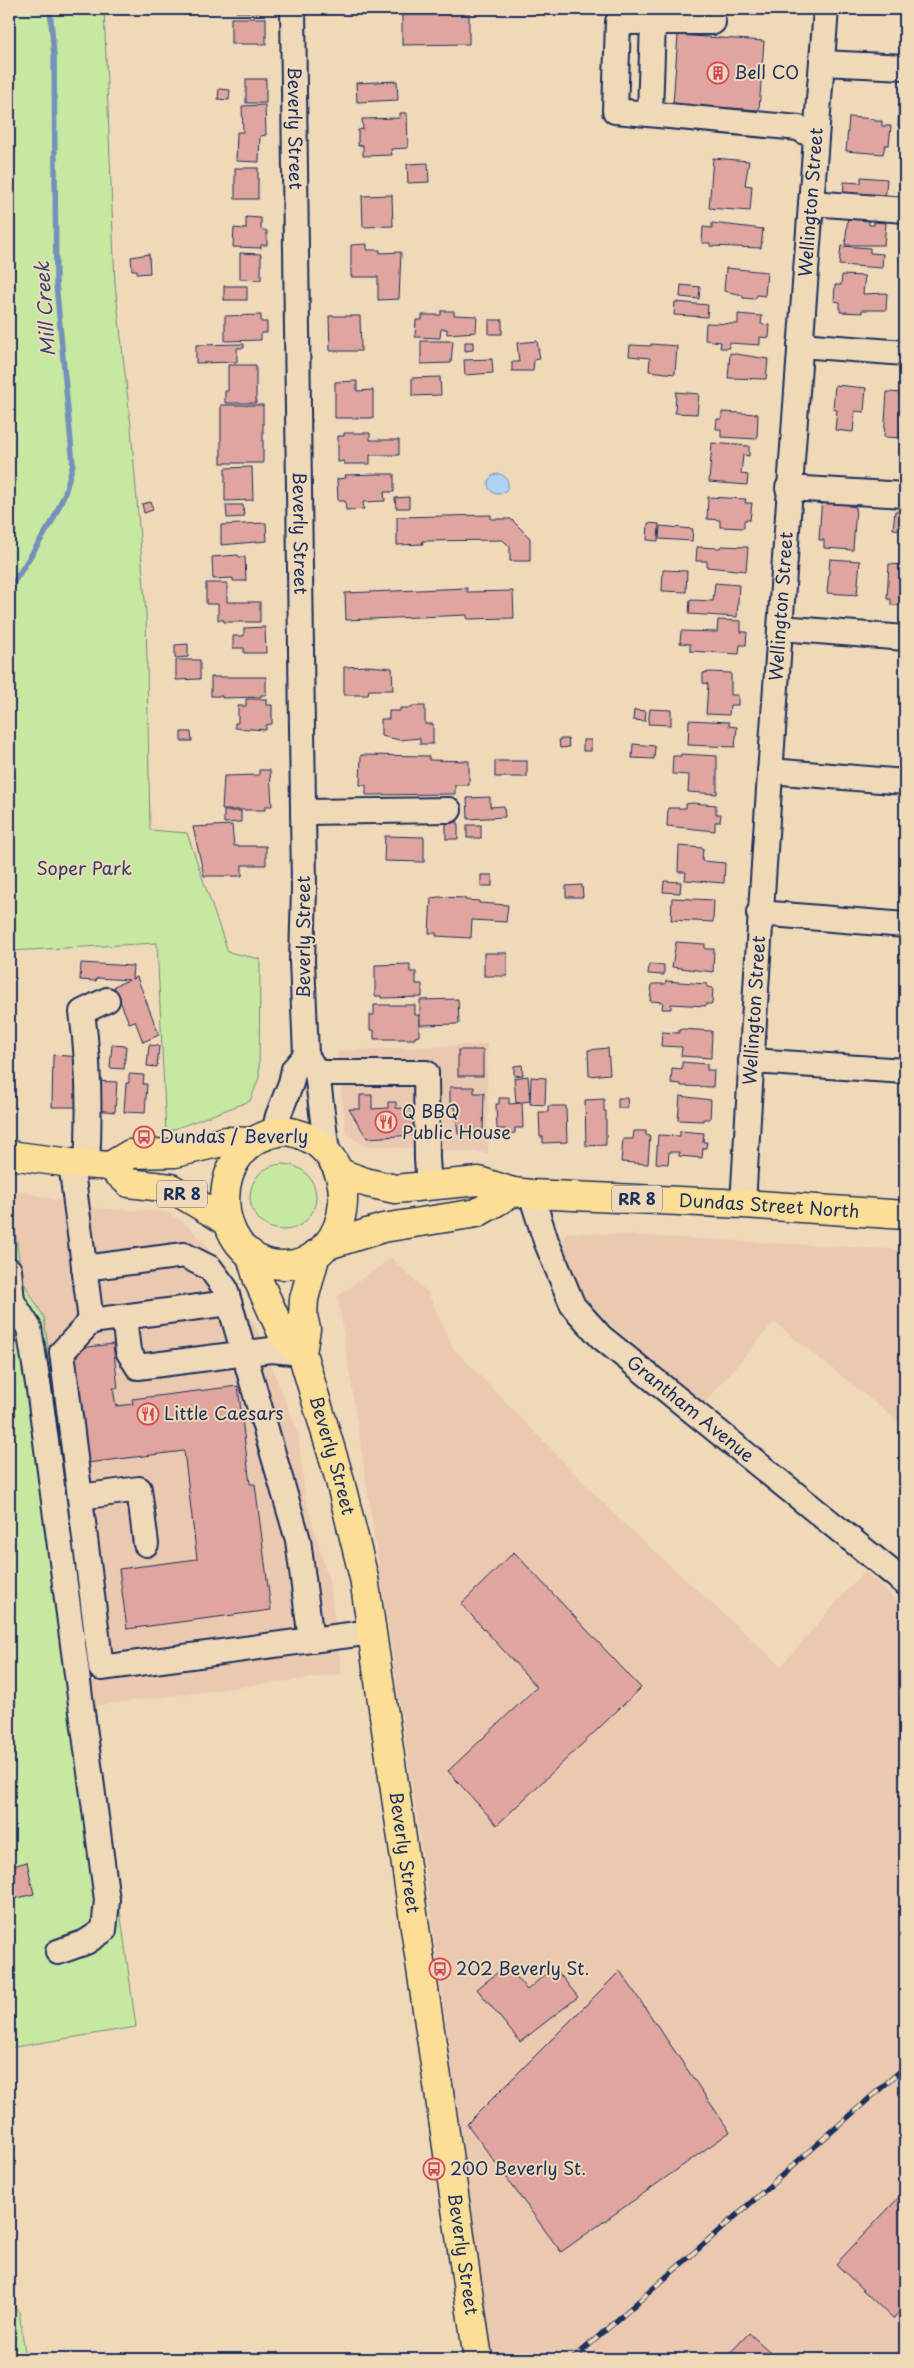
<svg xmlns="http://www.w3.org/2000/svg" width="914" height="2368" font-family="'Playpen Sans',sans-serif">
	<rect width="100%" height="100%" fill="#efd9b8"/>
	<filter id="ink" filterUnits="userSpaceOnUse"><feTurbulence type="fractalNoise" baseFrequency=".02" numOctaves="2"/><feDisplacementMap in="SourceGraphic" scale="10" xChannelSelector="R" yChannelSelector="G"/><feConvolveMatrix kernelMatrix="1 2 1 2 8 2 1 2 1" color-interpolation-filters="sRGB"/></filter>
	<g filter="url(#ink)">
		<!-- built -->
		<g fill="#eac9b0">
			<polygon points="487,1044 488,1153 362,1145 346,1133 337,1051"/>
			<polygon points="9,1189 92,1208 166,1212 185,1223 203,1242 235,1287 259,1333 298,1434 305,1497 329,1581 342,1674 92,1706 44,1317 22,1280"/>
			<polygon points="567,1232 905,1250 905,1427 774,1322 703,1405 586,1303 561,1247"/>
			<polygon points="391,1258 428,1293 453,1348 620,1520 781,1666 864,1571 905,1608 905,2359 492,2359 425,1871 338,1296"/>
		</g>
		<!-- green -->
		<g fill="#c7e8a0" stroke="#718c7f">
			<polygon points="9,9 104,9 115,284 131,427 146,613 150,830 187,833 228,952 260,959 259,1078 250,1101 166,1132 157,943 9,951"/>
			<circle cx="283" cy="1197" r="33"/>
			<polygon points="9,1189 22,1280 44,1317 92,1706 136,2027 9,2048"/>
			<polygon points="9,2300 19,2312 26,2359 9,2359"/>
		</g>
		<!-- water -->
		<circle fill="#add3f7" stroke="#7391ba" cx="498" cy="484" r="10"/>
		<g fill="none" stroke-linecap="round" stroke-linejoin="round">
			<!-- stream -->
			<polyline stroke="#7391ba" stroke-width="5.5" points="9,590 52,522 65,493 73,464 56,283 54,56 50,9"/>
		</g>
		<!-- building -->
		<g fill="#dfa59e" stroke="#1b2f5e">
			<polygon points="236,9 261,9 262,12 236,12"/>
			<polygon points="402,9 469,9 469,44 402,45"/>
			<rect x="231" y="18" width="35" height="26"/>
			<polygon points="678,35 764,41 759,110 673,104"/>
			<rect x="246" y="79" width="20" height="24"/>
			<polygon points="397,81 398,100 357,102 356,83"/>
			<polygon points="219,89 230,90 229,100 218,99"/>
			<polygon points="265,105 266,135 260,136 259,162 236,161 237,132 243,132 242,106"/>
			<polygon points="899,105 905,105 905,127 898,126"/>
			<polygon points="400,113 407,113 408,148 391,149 392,155 363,156 363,145 358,146 358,130 363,129 362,119 400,118"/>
			<polygon points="849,117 875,119 875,121 882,121 882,126 891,126 889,145 885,145 883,154 846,151"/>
			<polygon points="713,158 749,161 745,185 752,186 750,211 709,208"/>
			<polygon points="428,163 429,182 408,183 407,164"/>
			<rect x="235" y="168" width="23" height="31"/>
			<polygon points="861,177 887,179 885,202 843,199 844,182 861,183"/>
			<polygon points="392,195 393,226 363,227 362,196"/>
			<polygon points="848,215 869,217 869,225 874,225 874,222 886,223 884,245 845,245"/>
			<polygon points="246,217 261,218 261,229 267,231 267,245 261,245 261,248 233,247 234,228 246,229"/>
			<polygon points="712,223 763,229 761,248 710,246 710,243 702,243 703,227 712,228"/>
			<polygon points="367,244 367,250 380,250 380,253 401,252 399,299 378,300 378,277 351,277 351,245"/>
			<polygon points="841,246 870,248 870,253 883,254 882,268 839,265"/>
			<polygon points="240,253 261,254 261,280 240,279"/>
			<polygon points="149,254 150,273 137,274 137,270 132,270 131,257"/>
			<polygon points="726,268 767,272 765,296 757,295 755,299 743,298 743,295 724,291"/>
			<polygon points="842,275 865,276 863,294 887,293 886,310 862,310 862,313 840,312 840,302 834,301 835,285 841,285"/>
			<polygon points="681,285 700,287 699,299 680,297"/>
			<rect x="224" y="286" width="23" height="14"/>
			<polygon points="675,302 708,305 707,317 674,315"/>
			<polygon points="441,311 454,311 454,315 477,316 476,332 447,334 447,329 441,329 440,338 415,337 416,320 422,320 422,315 441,315"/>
			<polygon points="738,314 762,316 761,324 770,325 769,338 760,337 760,345 729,343 729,348 720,348 721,342 705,340 706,323 738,324"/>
			<polygon points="261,315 261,322 267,322 267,333 261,333 261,340 225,341 225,316"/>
			<polygon points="329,316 360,316 361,351 330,351"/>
			<rect x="489" y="320" width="13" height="14"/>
			<polygon points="421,341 453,341 451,363 421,364"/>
			<polygon points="537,341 540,359 534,360 533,371 512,371 512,362 519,362 517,343"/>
			<polygon points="465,342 473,342 473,350 465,351"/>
			<polygon points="244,344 244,348 237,348 237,362 196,363 196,345"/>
			<polygon points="651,344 677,346 675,374 649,371 650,358 629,356 630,345 651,346"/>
			<polygon points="730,353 768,359 766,379 728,378"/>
			<polygon points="492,359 493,373 465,375 464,360"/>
			<polygon points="228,365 256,365 256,403 225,403 225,391 228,391"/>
			<polygon points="440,377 441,395 412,396 412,378"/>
			<polygon points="357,381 357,391 373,390 373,418 335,418 335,382"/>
			<polygon points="835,385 866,388 864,412 855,411 853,432 835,430 837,410 833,409"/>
			<polygon points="676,392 699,394 697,414 675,413"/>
			<polygon points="887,392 905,393 905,438 884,437"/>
			<rect x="221" y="405" width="42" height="58"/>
			<polygon points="722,412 758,414 757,439 721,437 721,429 716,429 717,419 722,419"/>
			<polygon points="344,433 370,433 370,440 399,440 399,455 370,455 370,464 344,464 344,461 338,462 338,436 344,436"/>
			<polygon points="712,443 749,446 749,456 743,455 741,474 748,475 747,485 709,482"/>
			<polygon points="252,467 253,500 225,501 225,468"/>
			<polygon points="378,474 394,474 394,492 384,492 385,501 363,502 364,509 346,510 345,501 338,501 337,479 346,478 345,475"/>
			<polygon points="822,496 848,498 848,506 856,507 853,550 824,548 824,540 819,540"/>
			<polygon points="409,497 409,508 396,508 395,498"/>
			<polygon points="708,497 746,499 745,503 752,503 750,520 744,520 744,528 720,527 720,520 707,519"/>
			<polygon points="151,502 153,510 144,513 142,504"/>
			<polygon points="226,505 243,505 244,517 227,518"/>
			<polygon points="895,511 904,512 903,530 893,529"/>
			<polygon points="491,515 491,519 511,519 530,538 530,561 510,561 510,547 503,540 422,541 423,544 397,545 397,517"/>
			<polygon points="266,523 267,541 221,545 221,525"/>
			<polygon points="648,523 659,524 658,541 647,540"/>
			<polygon points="660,526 693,529 692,541 659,539"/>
			<polygon points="721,546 748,547 746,571 707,567 707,561 696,561 697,547 720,548"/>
			<polygon points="238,555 239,557 245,557 246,581 233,581 233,578 213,579 212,557"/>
			<polygon points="830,559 860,561 857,595 827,593"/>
			<polygon points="889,564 903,565 903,568 905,568 905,605 891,605 891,599 887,599"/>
			<polygon points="663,570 687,571 686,592 662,591"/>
			<polygon points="206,583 227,583 227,602 260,602 260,622 224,622 224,620 218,620 218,604 206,604"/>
			<polygon points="715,583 739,585 737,617 689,614 690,600 713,601"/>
			<polygon points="467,588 467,592 513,591 514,618 467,619 467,615 346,620 345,593"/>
			<polygon points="718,620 741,621 741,632 747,632 746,645 740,645 739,654 690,651 690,644 680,643 681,631 717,632"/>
			<polygon points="265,627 266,653 244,653 244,648 233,648 233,636 244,636 244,628"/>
			<polygon points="188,644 188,657 175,658 175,645"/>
			<polygon points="176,660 200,660 200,679 176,680"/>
			<polygon points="368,666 392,668 393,690 369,690 368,695 344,695 344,667"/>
			<polygon points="710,672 731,673 731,695 738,695 738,705 730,705 729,715 706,714 708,684 703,683 703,673"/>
			<polygon points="211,677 266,677 266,695 261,695 261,697 222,698 222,696 211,696"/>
			<polygon points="246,699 266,699 266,705 272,705 272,724 266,725 266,730 235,728 235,723 238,723 238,706 246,706"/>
			<polygon points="412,706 425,706 425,724 433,724 433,744 420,744 420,738 400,740 381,736 381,719 389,719 389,711 400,711 400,708 412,708"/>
			<polygon points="650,709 671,710 671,725 648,724"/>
			<polygon points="634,710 646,711 645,721 633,720"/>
			<polygon points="689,720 729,722 729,726 737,727 735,747 688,745"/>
			<polygon points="181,732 191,732 192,741 181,741"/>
			<polygon points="559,739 568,739 569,747 560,748"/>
			<rect x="583" y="740" width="8" height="11"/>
			<polygon points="633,744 655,746 654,759 632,758"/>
			<polygon points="681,754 717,756 717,794 688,792 689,775 672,774 673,756 681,756"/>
			<polygon points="361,755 429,756 429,760 469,761 469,785 455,785 455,794 366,795 366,785 360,785"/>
			<rect x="495" y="761" width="32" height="16"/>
			<polygon points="259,770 270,770 272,806 265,806 265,810 222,810 224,776 259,775"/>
			<polygon points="490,797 490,807 504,806 505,817 468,819 467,798"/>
			<polygon points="692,803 716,805 716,814 721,814 720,822 715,822 715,831 667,826 668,808 686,808 686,804"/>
			<polygon points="224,811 241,811 241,822 224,823"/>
			<rect x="446" y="822" width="12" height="17"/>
			<polygon points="232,825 234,846 266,846 266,865 242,865 242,876 204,876 193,827"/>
			<rect x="467" y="825" width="14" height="13"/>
			<polygon points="385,836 424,837 424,862 384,861"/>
			<polygon points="679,846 703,848 702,861 725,863 724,883 685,880 686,872 678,872"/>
			<rect x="481" y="875" width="11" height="11"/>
			<polygon points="664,881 681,882 680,893 663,892"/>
			<polygon points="582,885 583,897 566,897 566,886"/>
			<polygon points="438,897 465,898 465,900 479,901 479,903 508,905 506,922 472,920 471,938 436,936 436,933 429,933 431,898"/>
			<polygon points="672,898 714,900 713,922 671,920"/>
			<polygon points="676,942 705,944 705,949 714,949 713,972 672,967"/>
			<rect x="484" y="953" width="23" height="23"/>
			<polygon points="81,963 133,966 132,979 137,977 159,1035 143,1042 135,1021 129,1023 114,986 129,980 97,978 96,981 80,980"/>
			<polygon points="410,964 410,972 416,972 416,984 422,984 422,997 381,998 381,996 375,996 375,965"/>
			<polygon points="649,964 664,965 664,975 648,974"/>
			<polygon points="666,981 707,984 707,987 713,988 712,1004 706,1004 706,1006 671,1004 671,1009 662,1009 663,1002 650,1001 652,984 665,984"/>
			<polygon points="458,999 459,1024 420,1025 420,1000"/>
			<polygon points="374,1005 415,1005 415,1015 419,1015 419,1036 415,1037 415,1039 374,1039 374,1030 370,1030 370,1015 374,1015"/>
			<polygon points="682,1029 712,1031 711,1058 681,1056 682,1047 661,1046 662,1032 679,1033 679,1030"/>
			<polygon points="112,1045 126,1046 124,1069 110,1068"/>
			<polygon points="149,1045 159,1046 157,1067 147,1066"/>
			<polygon points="608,1048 610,1074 589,1076 588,1050"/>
			<rect x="458" y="1050" width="25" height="26"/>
			<polygon points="53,1055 82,1057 82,1107 52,1107"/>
			<polygon points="682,1062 707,1064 707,1070 714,1070 713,1087 681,1086 681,1084 671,1083 672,1068 682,1069"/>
			<polygon points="522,1065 523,1075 514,1076 514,1066"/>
			<polygon points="129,1074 144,1075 143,1084 147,1084 145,1113 124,1112 126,1083 129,1083"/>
			<polygon points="528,1076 530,1101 516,1103 514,1078"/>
			<polygon points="531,1077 546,1078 545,1105 530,1104"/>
			<polygon points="96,1081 117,1082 115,1112 94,1110"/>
			<polygon points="450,1087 474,1087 474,1093 484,1093 483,1133 458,1134 455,1107 450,1107"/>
			<polygon points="360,1095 372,1095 372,1109 388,1108 388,1102 396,1102 396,1108 415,1109 415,1135 367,1138 349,1109 360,1109"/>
			<polygon points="680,1096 711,1100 710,1119 703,1119 703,1121 678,1120"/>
			<polygon points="499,1098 509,1098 509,1104 522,1103 523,1128 515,1128 515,1133 505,1134 505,1129 497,1129 496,1104 499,1104"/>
			<polygon points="618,1098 627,1098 628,1108 618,1108"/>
			<polygon points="604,1099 604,1111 606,1111 606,1145 586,1146 585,1100"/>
			<polygon points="548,1106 566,1106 567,1142 543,1143 543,1137 540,1137 539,1112 548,1112"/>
			<polygon points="634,1131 646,1131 646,1135 650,1136 648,1164 621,1162 623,1139 633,1139"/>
			<polygon points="680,1131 704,1133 703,1142 707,1142 706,1148 703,1148 702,1158 679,1156 679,1152 669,1152 668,1164 656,1163 658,1135 680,1136"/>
			<polygon points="113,1344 118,1388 113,1388 116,1406 133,1404 132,1399 238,1386 250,1484 255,1484 271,1610 127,1629 119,1569 197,1559 184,1451 87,1463 74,1356 80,1348"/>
			<polygon points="514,1552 641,1688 497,1825 448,1771 537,1687 461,1604"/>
			<polygon points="27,1862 34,1894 9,1900 9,1867"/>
			<polygon points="507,1965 527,1990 554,1967 578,1997 520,2042 477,1989"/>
			<polygon points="620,1971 730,2132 561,2252 467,2124"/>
			<polygon points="905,2191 905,2305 893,2319 836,2264"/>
			<polygon points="749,2333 778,2359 724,2359"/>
		</g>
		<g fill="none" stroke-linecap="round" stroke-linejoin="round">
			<!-- minor casing -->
			<g stroke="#1b2f5e" stroke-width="28">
				<g id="minor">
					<path id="s1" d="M293,9L304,888L302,961L306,1055L317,1073L327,1152"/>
					<polyline points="713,22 618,22 615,111 799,128 805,132"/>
					<polyline points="822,63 905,67"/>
					<polyline points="650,113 653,22"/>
					<polyline points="811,203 905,210"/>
					<polyline points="800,345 905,353"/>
					<polyline points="788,488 905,495"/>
					<polyline points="781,628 905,638"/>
					<polyline points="770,771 905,782"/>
					<polyline points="303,812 449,810"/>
					<polyline points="759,913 905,925"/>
					<polyline points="751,1061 905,1071"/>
					<polyline points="317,1073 426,1073 427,1159 429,1186"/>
					<polyline points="274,1132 278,1116 291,1083 294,1069 306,1055"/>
					<polyline points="71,1163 91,1321 229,1303"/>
					<path d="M87,1165C90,1114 89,1063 82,1012L107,1000"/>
					<path id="s2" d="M531,1194L546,1241L573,1306L601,1337L905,1583"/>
					<path id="s3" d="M743,1204C766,805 795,407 826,9"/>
					<polyline points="84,1268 184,1255 210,1268 225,1288 298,1540 311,1640"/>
					<polyline points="9,1270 12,1301 29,1328 40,1396 107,1900 104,1930 86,1942 58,1952"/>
					<polyline points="124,1317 128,1351 138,1367 271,1350 302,1353"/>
					<polyline points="91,1321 62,1352 101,1668 372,1632"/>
					<polyline points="80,1497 139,1489 146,1544"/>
				</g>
			</g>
			<!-- major casing -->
			<g stroke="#1b2f5e" stroke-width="31">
				<g id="major">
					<path d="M286,1131C369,1144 356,1266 282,1265C209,1264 202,1138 286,1131Z"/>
					<polyline points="9,1155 71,1163 110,1166 130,1154 175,1153 226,1141 252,1142"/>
					<polyline points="110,1166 129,1183 171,1188 228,1222"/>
					<path id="s4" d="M340,1173L368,1183L395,1189L479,1181L513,1192L531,1194L743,1204L905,1215"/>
					<polyline points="325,1246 383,1228 477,1213 513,1192"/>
					<polyline points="250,1253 258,1280 283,1335 302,1353"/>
					<path id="s5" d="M316,1254L304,1299L303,1316L306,1329L302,1353L339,1477L364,1578L478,2359"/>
				</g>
			</g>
			<!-- minor -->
			<use href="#minor" stroke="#efd9b8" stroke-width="24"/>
			<!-- major -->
			<use href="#major" stroke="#fcde96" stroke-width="28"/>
			<!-- rail casing -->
			<g stroke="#1b2f5e" stroke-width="5.5">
				<polyline id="rail" points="573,2359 905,2067"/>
			</g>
			<!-- rail -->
			<use href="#rail" stroke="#efd9b8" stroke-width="4" stroke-dasharray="11" stroke-linecap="butt"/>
		</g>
	</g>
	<!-- icons -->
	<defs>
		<g id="building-ring" transform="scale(1.125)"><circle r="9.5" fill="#efd9b8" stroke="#d1495b" stroke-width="1.5"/><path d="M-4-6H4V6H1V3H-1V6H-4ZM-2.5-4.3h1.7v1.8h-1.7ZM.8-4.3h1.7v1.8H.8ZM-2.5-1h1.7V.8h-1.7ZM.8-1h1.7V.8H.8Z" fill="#d1495b"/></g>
		<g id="restaurant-ring" transform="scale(1.125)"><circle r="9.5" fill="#efd9b8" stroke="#d1495b" stroke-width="1.5"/><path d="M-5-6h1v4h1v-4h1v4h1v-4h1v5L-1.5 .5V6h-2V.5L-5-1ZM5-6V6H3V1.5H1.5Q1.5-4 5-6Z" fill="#d1495b"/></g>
		<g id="bus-ring" transform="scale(1.125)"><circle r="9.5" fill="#efd9b8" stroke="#d1495b" stroke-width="1.5"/><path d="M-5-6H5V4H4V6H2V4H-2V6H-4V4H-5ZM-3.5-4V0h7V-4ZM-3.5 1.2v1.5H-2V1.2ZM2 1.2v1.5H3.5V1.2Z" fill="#d1495b"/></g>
	</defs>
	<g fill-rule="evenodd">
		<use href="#building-ring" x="718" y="73"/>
		<use href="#restaurant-ring" x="386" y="1122"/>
		<use href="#bus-ring" x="144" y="1137"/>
		<use href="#restaurant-ring" x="148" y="1414"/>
		<use href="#bus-ring" x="440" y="1969"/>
		<use href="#bus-ring" x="434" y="2169"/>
	</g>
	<g text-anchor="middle" stroke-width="4" stroke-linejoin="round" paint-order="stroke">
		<!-- shield labels -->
		<g fill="#efd9b8" stroke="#5b6279" stroke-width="1">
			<rect x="157" y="1180.5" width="50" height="27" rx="4"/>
			<rect x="612" y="1185.5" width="50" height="27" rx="4"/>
		</g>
		<g font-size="16" font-weight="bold" fill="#1b2f5e">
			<text x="182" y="1200">RR 8</text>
			<text x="637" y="1205">RR 8</text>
		</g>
		<!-- poi labels -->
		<g font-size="18" fill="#1b2f5e" stroke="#efd9b8" text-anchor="start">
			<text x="734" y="79">Bell CO</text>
			<text x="402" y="1118">Q BBQ<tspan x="402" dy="21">Public House</tspan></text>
			<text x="160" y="1143">Dundas / Beverly</text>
			<text x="164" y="1420">Little Caesars</text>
			<text x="456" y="1975">202 Beverly St.</text>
			<text x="450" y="2175">200 Beverly St.</text>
		</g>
		<!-- street labels -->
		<g font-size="18" fill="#1b2f5e" stroke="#efd9b8">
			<text dy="6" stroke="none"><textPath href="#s1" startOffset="119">Beverly Street</textPath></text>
			<text dy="6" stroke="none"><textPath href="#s3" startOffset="1004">Wellington Street</textPath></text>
			<text dy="6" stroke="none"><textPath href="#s1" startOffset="524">Beverly Street</textPath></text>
			<text dy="6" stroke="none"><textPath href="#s3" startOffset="599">Wellington Street</textPath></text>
			<text transform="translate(304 937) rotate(-90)" y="6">Beverly Street</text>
			<text dy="6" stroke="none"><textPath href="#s3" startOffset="194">Wellington Street</textPath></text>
			<text dy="6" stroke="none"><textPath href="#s4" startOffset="434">Dundas Street North</textPath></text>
			<text dy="6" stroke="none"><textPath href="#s2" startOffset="276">Grantham Avenue</textPath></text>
			<text dy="6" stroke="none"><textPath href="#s5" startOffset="208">Beverly Street</textPath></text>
			<text dy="6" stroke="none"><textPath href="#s5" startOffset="612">Beverly Street</textPath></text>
			<text dy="6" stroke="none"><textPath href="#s5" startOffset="1018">Beverly Street</textPath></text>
		</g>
		<!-- park labels -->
		<g font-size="18" fill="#2c4265" stroke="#efd9b8">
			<text x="84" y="875">Soper Park</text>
		</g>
		<!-- water labels -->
		<g font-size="19" font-style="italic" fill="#314875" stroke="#efd9b8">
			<text transform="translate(45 309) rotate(-94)" y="7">Mill Creek</text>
		</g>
	</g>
	<!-- margin -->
	<rect width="914" height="2368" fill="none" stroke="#efd9b8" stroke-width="30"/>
	<rect x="15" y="15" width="884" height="2338" fill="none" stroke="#1b2f5e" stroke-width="2" filter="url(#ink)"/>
</svg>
